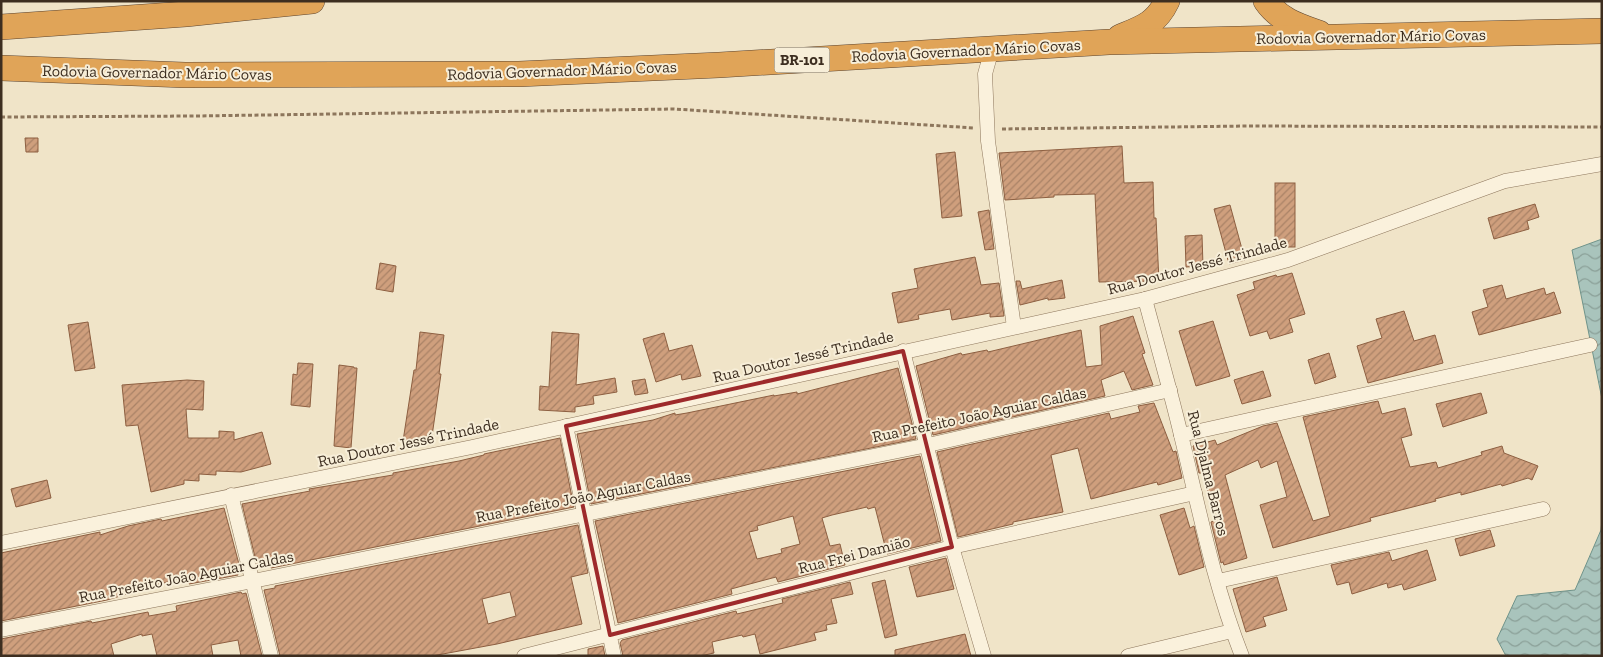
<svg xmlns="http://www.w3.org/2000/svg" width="1603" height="657" font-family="'Zilla Slab',serif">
	<defs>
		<pattern id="water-waves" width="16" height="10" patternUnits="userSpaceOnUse" patternTransform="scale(1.25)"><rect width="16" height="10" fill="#a9c4bc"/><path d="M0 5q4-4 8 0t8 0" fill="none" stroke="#8ba098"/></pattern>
		<pattern id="building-hatch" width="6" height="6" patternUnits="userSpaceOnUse" patternTransform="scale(1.25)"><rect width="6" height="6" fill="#cf9f7d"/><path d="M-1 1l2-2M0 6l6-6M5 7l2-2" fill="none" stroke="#a98266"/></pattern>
	</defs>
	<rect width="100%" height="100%" fill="#f0e4c8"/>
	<!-- water -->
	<g fill="url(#water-waves)" stroke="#6f938a">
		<polygon points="1602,239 1602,399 1572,250"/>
		<polygon points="1602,520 1602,656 1506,656 1497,639 1517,596 1575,590 1601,530"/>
	</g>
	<!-- building -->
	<g fill="url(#building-hatch)" stroke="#8d5f41" fill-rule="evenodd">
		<polygon points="25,138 38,138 38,152 26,152"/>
		<polygon points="1122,146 1124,183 1153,182 1154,218 1156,218 1159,281 1099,282 1095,194 1054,195 1054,197 1005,200 999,153"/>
		<polygon points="955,152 962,216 942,218 936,154"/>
		<rect x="1275" y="183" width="20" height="64"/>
		<polygon points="1535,204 1539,217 1527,221 1529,229 1494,239 1488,218"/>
		<polygon points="1230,205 1245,260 1229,264 1214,209"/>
		<polygon points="989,210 994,249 985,250 978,212"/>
		<polygon points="1202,235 1203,266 1186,267 1185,236"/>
		<polygon points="975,257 981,285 999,283 1004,316 990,317 990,313 952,320 950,309 918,315 919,319 898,323 892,293 918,288 914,269"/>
		<polygon points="380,263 396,266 393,292 376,289"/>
		<polygon points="1292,273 1305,314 1289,319 1293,332 1270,339 1267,331 1250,336 1237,295 1255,289 1253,282 1276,275 1277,277"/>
		<polygon points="1062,280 1065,298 1048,300 1048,298 1020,305 1016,281 1020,281 1022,289"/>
		<polygon points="1502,285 1506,299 1544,288 1546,295 1554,292 1561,313 1479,335 1472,312 1488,307 1483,290"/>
		<polygon points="1404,311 1414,341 1435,335 1443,363 1368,383 1357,346 1382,338 1376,319"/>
		<polygon points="1133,316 1145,353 1142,354 1153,385 1132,390 1124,371 1101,380 1105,396 933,435 916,366 961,353 962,355 987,350 988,352 1081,330 1086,367 1102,365 1100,326"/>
		<polygon points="1213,321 1230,376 1196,386 1179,331"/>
		<polygon points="88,322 95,368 75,371 68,325"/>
		<polygon points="420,332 444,335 439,374 441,374 432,436 403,441 414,370 416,370"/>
		<polygon points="552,332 579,334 576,385 615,378 617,392 593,396 594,404 575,407 575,412 539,410 540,386 549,387"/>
		<polygon points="664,333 669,351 692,345 701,376 682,380 681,374 656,382 643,339"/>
		<polygon points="1329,353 1336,377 1315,384 1308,360"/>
		<polygon points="298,363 313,364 310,407 291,405 293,374 297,375"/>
		<polygon points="339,365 354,367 354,368 357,368 351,448 334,446"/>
		<polygon points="898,368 916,439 591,504 577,434 653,420 675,413 675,415 687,413 774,395 774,396 797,392 797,394"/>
		<polygon points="1263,371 1271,396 1242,404 1234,380"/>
		<polygon points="645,379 648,393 635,395 632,381"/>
		<polygon points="187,380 204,381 203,410 186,409 188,438 219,438 219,431 234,432 234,440 262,432 271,464 241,472 216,471 216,475 199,474 199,481 184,480 184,484 151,492 138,425 126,426 122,385"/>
		<polygon points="1481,393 1487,413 1443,427 1436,404"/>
		<polygon points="1378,401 1382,414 1405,408 1412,435 1401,438 1410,467 1436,462 1438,468 1482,455 1481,452 1502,446 1504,453 1538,466 1532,480 1528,478 1502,486 1501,484 1461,495 1461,492 1435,499 1436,501 1370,518 1371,521 1273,548 1260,505 1287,497 1277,461 1261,468 1258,460 1225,475 1247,558 1224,565 1223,562 1221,563 1211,522 1216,520 1203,475 1201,473 1199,473 1193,446 1215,440 1217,445 1263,426 1277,423 1313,521 1330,516 1303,417"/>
		<polygon points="1154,403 1173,452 1176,451 1182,478 1158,485 1157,482 1091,499 1078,448 1051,455 1063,512 1013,522 1013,524 958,537 937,452 1109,413 1111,419 1140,412 1138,406"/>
		<polygon points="560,438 574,507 271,568 270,562 257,565 242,504 310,491 309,489 393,475 393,473 459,461 484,455 484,454"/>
		<path d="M920,456L941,541L887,554L875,507L868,509L867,507L832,515L822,518L830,546L840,544L845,565L778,582L776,577L731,589L732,594L618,623L595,521ZM793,516L800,544L781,549L782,553L757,559L749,532L758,530L757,526Z"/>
		<polygon points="47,480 51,498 16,507 11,489"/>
		<polygon points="224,508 240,568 236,569 238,575 189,584 187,576 107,600 1,621 1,553 100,532 100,535 128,526 161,519 162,521"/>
		<polygon points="1184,508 1190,528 1194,526 1204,567 1179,575 1160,515"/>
		<path d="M578,525L588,573L571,577L582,624L497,644L432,656H280L264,590L275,588V586ZM510,592L516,616L488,624L482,599Z"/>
		<polygon points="1490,530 1495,546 1460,556 1455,539"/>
		<polygon points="1427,550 1436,580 1404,590 1402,584 1388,588 1387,583 1352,594 1349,582 1337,585 1331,565 1389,552 1392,561"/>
		<polygon points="946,558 954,589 917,597 909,567"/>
		<polygon points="1277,577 1287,610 1263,617 1266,626 1246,632 1233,589"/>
		<polygon points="885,580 897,635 885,638 872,583"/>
		<polygon points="850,582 853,594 831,599 837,623 826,625 827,630 814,633 816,640 760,654 755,634 743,637 742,635 712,642 714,653 700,656 623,656 620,643 622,640 736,611 737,614 783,603 782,599"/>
		<polygon points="241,592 242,594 246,593 262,656 241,656 238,640 211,645 213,656 157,656 152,634 142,636 142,634 111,644 114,656 1,656 1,639 91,621 92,623 148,612 149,616 177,611 176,606"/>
		<polygon points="965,634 971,656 895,656 895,650"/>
		<polygon points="603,646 605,656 588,656 588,649"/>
	</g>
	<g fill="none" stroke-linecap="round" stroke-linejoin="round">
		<!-- street casing -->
		<g stroke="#8d765c" stroke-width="15">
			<g id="street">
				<polyline points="992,49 985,74 988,141 1014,327"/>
				<path d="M1145,299C1157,344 1170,389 1181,435C1199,509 1214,585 1242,656"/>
				<polyline points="903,351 952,547 984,656"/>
				<polyline points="566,426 614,656"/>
				<polyline points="1181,435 1590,345"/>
				<polyline points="231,495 271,656"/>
				<polyline points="1,543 472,447 1145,299 1288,260 1505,181 1602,164"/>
				<polyline points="1218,581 1543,509"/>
				<polyline points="1,630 253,581 928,445 1170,390"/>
				<polyline points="524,656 952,547 1195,493"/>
				<polyline points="1128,656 1232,631"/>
			</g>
		</g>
		<!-- highway casing -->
		<g stroke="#5b4430" stroke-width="26">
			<g id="highway">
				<path d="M1266,1C1279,20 1299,26 1319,33"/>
				<polyline points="1,27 186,14 312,1"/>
				<path d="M1120,37C1142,28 1156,24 1167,1"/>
				<polyline points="1,68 185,75 519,74 719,65 1109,42 1602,31"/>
			</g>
		</g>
		<!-- path -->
		<g stroke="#8d765c" stroke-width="3" stroke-dasharray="4 2.5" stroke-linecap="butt">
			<polyline points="1,117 196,116 674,109 974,128"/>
			<polyline points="1002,129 1250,126 1602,127"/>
		</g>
		<!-- street -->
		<use href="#street" stroke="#faf1dc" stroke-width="14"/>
		<!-- highway -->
		<use href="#highway" stroke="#e0a458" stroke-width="25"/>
	</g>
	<!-- marked area -->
	<path fill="none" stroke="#9e2a2b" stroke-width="4" stroke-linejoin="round" d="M903,351L952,547L610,635L566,426Z"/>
	<g text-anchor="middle" stroke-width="4" stroke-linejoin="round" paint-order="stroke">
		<!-- shield labels -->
		<rect fill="#f7eed8" stroke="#756857" stroke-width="1" x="774.5" y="47.5" width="55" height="25" rx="4"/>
		<g font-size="15" font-weight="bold" fill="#3d2e20">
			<text x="802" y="65">BR-101</text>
		</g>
		<!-- street labels -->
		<g font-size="16" fill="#3d2e20" stroke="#f7eed8">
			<text transform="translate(1371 36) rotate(-1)" y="6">Rodovia Governador Mário Covas</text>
			<text transform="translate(966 50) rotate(-3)" y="6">Rodovia Governador Mário Covas</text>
			<text transform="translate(562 70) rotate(-2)" y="6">Rodovia Governador Mário Covas</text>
			<text transform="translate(157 72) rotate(1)" y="6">Rodovia Governador Mário Covas</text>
			<text transform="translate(1197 265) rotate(-15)" y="6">Rua Doutor Jessé Trindade</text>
			<text transform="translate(803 356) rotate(-13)" y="6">Rua Doutor Jessé Trindade</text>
			<text transform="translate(979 414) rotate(-12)" y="6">Rua Prefeito João Aguiar Caldas</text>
			<text transform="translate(408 442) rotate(-12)" y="6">Rua Doutor Jessé Trindade</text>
			<text transform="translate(1209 473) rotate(76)" y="6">Rua Djalma Barros</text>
			<text transform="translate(583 496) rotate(-11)" y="6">Rua Prefeito João Aguiar Caldas</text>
			<text transform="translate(854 554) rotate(-14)" y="6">Rua Frei Damião</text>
			<text transform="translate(186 576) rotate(-11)" y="6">Rua Prefeito João Aguiar Caldas</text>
		</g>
	</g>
	<!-- border -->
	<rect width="1603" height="657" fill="none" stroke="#3d2e20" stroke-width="5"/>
</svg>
